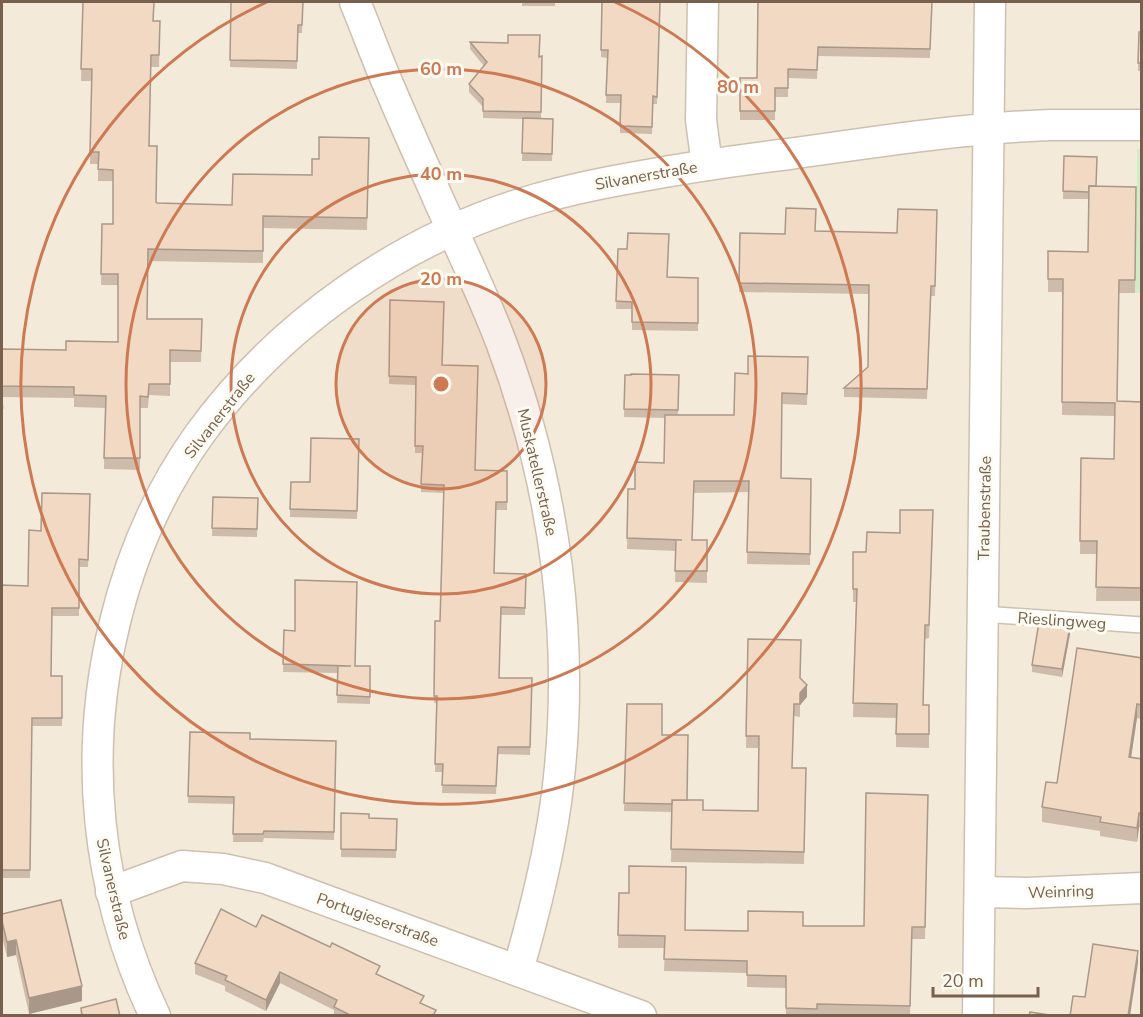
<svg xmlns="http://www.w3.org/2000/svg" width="1143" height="1017" font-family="'Nunito Sans',sans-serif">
	<rect width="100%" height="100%" fill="#fcf7ec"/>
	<!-- residential -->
	<polygon fill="#f4eada" points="2,2 1141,2 1142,149 1137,149 1135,293 1142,293 1141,1015 2,1016"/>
	<!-- green -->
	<polygon fill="#d4eac9" points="1137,149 1141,149 1142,293 1135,293"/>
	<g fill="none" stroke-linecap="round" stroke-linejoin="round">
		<!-- lane casing -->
		<g stroke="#cec0b0" stroke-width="18">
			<polyline id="lane" points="983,614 1142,625"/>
		</g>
		<!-- street casing -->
		<g stroke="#cec0b0" stroke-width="33">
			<g id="street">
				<path d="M355,2C367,31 378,62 391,91C407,129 424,166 440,203C461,249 483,295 501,342C556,488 577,647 556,802C548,859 534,915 518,970"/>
				<polyline points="703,2 701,120 707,165"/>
				<polyline points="111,892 182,866 223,869 265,878 641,1016"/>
				<polyline points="980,892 1027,893 1142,888"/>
				<path d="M155,1016C96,891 82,756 115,622C131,556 159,491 199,435C280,323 404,237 537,199C572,189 607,182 642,176C691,167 740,160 789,154C876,142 963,128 1051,125C1081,125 1111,125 1142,125"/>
				<polyline points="978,1016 990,2"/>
			</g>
		</g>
		<!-- path -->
		<polyline stroke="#d6bca6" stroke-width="4" stroke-dasharray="1.5 4.5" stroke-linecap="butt" points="2,407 4,407"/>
		<!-- lane -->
		<use href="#lane" stroke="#fff" stroke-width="15"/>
		<!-- street -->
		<use href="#street" stroke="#fff" stroke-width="30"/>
	</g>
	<!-- wall -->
	<g fill="#cfbba9">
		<polygon points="83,2 153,21 160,21 159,67 151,67 149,146 156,202 157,203 232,205 312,175 319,159 369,138 367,230 263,228 263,263 148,261 147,319 202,319 201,362 170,362 170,396 149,395 148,408 140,408 140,470 104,469 105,408 74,407 74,398 2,397 2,349 66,350 118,342 118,285 101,285 102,224 113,224 113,181 98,181 98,164 90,164 92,81 81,81"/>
		<polygon points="231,2 307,2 303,3 302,33 298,33 297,69 230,67"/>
		<rect x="522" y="2" width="33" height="4"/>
		<polygon points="602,2 660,2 657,104 653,104 652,134 620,133 620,103 606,103 607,58 601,57"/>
		<polygon points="758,2 932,2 930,58 818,56 817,79 788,78 788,97 775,97 775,120 740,120 740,78 757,78"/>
		<polygon points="1139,32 1142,32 1142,71 1138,71"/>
		<polygon points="470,42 542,56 541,119 553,119 552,161 522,161 523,119 483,118 483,107 469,92 469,84 484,66 470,49"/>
		<polygon points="1064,156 1096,186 1136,187 1135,293 1119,293 1117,401 1142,402 1142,601 1096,601 1097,554 1080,554 1081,458 1114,459 1115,416 1062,415 1063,292 1048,292 1048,251 1088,252 1089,199 1063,199"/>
		<polygon points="937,210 935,296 931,296 927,399 844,397 844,388 868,367 869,294 739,292 740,233 785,234 816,231 897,233"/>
		<polygon points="618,249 668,277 698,278 698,331 632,330 632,309 616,309"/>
		<polygon points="390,300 442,365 476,470 507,471 507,510 496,510 494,573 526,574 525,615 501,615 499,678 531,721 530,755 498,754 496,794 442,793 443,772 435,772 437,703 434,703 434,696 440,621 444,493 421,492 422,453 415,453 416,385 389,384"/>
		<polygon points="808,357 807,405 782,404 781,478 811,479 810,565 747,564 749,492 694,493 692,540 707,540 707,583 675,582 676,551 627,549 628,489 635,489 664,463 665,418 624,417 625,375 679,375 678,415 734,415 748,374"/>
		<polygon points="359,439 357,519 290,517 291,482 310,482"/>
		<polygon points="90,494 88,567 79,567 79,616 52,616 51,676 62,676 62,726 32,726 30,878 2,878 2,585 28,586"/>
		<polygon points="213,497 258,498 257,537 212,536"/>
		<polygon points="933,524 929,638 925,639 923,705 929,705 929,748 896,747 896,718 853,717 856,602 853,602 853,552 866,552 900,533"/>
		<polygon points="284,630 355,666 370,666 370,704 337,703 338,673 283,672"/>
		<polygon points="1070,634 1062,677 1032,672 1032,665"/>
		<polygon points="748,639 801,678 807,697 800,705 800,717 794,716 792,768 806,768 804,864 671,862 672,812 624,811 627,704 662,735 687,800 703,810 758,811 759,748 746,748"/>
		<polygon points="1142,658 1142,719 1137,718 1131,757 1142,759 1142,828 1139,827 1137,842 1100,836 1100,831 1042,822 1042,807"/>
		<polygon points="190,732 250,739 336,741 334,840 264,838 263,842 233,842 234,804 188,803"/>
		<polygon points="928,795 925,939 912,939 910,1016 786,1016 786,988 747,987 747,973 664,971 665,948 618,948 619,893 685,930 748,931 803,926 864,926"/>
		<polygon points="341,813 369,818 397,819 396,858 341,857"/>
		<polygon points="2,914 82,1001 29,1014 16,955 7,957 2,936"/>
		<polygon points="256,927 380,975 424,1005 436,1016 334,1016 334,1010 280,983 266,1011 225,991 225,986 195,974 195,963"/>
	</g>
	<!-- shaded-wall -->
	<g fill="#a99889">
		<polygon points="1070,627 1070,634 1062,677 1062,669"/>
		<polygon points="807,685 807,697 800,705 800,693"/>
		<polygon points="1137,704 1137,718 1129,771 1129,757"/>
		<polygon points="1139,813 1139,827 1137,842 1137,828"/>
		<polygon points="16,940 16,955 7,957 7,942"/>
		<polygon points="1138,951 1138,963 1130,1016 1128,1016"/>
		<polygon points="280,972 280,983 266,1011 266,1000"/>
		<polygon points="82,986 82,1001 29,1014 29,998"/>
	</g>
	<!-- building -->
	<g fill="#f1d9c4" stroke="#a99889" stroke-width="1.5">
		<polygon points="83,2 154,2 153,21 160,21 159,55 151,55 149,146 157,146 156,202 157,203 232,205 233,174 312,175 312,159 319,159 319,137 369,138 367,218 263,216 263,251 148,249 147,319 202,319 201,351 170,350 170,384 149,384 148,397 140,396 140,458 104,458 106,396 74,395 74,387 2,386 2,349 66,350 66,341 118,342 118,274 101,274 102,224 113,224 113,170 98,169 99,152 90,152 92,69 81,69"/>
		<polygon points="231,2 303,2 302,25 298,25 297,61 230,60"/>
		<polygon points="602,2 660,2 657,97 653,96 652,127 620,126 621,95 606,95 608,50 601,50"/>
		<polygon points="758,2 932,2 930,49 818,47 817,70 788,69 788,88 775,88 775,111 740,111 740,78 757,78"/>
		<polygon points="1139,32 1142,32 1142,63 1138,63"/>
		<polygon points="508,35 540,35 539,57 542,56 541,112 483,111 483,99 469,84 487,62 470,42 508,43"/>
		<polygon points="523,118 553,119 552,154 522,153"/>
		<polygon points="1064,156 1097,157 1096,186 1089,186 1089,192 1063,191"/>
		<polygon points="1089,186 1136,187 1135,280 1119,280 1117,401 1142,402 1142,588 1096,587 1097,541 1080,541 1081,458 1114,459 1115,403 1062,402 1063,279 1048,279 1048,251 1088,252"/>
		<polygon points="786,208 816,209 815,231 897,233 898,209 937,210 935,286 931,286 927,389 844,388 868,367 869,285 739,283 740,233 785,234"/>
		<polygon points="628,233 669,234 667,277 698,278 698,323 632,322 632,302 616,301 618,249 627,249"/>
		<polygon points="390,300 444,302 442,365 478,366 475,470 507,471 507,502 496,502 494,573 526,574 525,608 501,607 499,678 532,678 531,713 530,747 498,747 496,786 442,785 443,764 435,764 437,696 434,696 435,621 440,621 444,485 421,484 423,446 415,446 416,377 389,376"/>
		<polygon points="748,356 808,357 807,394 782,393 781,478 811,479 810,554 747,552 749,481 694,481 692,540 707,540 707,571 675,571 676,540 682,540 627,538 628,489 635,489 635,462 664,463 665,415 734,415 735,373 748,374"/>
		<polygon points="631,374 679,375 678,410 624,409 625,375 631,375"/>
		<polygon points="311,438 359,439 357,511 290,509 291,482 310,482"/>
		<polygon points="42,493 90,494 88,560 79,559 79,608 52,608 51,676 62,676 62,718 32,718 30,870 2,870 2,585 28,586 29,530 41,531"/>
		<polygon points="213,497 258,498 257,529 212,528"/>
		<polygon points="900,510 933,510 929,625 925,625 923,705 929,705 929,734 896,734 897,704 853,703 857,589 853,589 853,552 866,552 867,532 900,533"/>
		<polygon points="295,580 357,582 355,666 370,666 370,697 337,695 338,666 351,666 283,664 284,630 295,631"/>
		<polygon points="1039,622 1070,627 1062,669 1032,665"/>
		<polygon points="748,639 801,640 800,678 807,685 800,693 800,704 794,704 792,768 806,768 804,852 671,849 672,800 703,800 703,810 758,811 759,736 746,736"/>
		<polygon points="1077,648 1142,658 1142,705 1137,704 1129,757 1142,759 1142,813 1139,813 1137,828 1100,822 1101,817 1042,807 1046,782 1057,783"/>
		<polygon points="627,704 662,704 662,735 688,735 687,800 672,800 672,804 624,803"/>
		<polygon points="190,732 250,733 250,739 336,741 334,832 264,831 263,834 233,834 234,797 188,796"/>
		<polygon points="866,793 928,795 925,927 912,927 910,1006 817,1004 817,1009 786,1008 786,976 747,975 747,961 664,959 665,936 618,935 619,893 629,893 629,866 686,867 685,930 748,931 748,911 803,912 803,926 864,926"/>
		<polygon points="341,813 369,814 369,818 397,819 396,850 341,849"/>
		<polygon points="61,900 82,986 29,998 16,940 7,942 2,921 2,914"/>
		<polygon points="221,909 256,927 262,915 330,947 332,943 380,966 376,974 424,996 420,1003 436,1010 433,1016 352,1016 334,1007 337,1000 280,972 266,1000 225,980 227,976 195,963"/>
		<polygon points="1093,944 1138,951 1128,1016 1070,1016 1073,996 1085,997"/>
		<polygon points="116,999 120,1016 82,1016 81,1008"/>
		<polygon points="1030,1012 1056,1016 1029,1016"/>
	</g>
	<!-- distance rings -->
	<circle cx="441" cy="384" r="105" fill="#cc7954" fill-opacity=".12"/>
	<g fill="none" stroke="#cc7954" stroke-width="3">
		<circle cx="441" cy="384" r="105"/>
		<circle cx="441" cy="384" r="210"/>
		<circle cx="441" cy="384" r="315"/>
		<path d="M615 2A420 420 0 1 1 267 2"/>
	</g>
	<g text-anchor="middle" stroke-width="6" stroke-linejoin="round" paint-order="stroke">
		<!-- street labels -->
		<g font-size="16" fill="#77604e" stroke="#fefbf2">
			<text transform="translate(646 175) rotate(-10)" y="6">Silvanerstraße</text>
			<text transform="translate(219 415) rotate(-52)" y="6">Silvanerstraße</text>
			<text transform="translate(538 472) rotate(77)" y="6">Muskatellerstraße</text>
			<text transform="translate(984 508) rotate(-89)" y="6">Traubenstraße</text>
			<text transform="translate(1062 620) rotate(4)" y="6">Rieslingweg</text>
			<text transform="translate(114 889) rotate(77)" y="6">Silvanerstraße</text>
			<text transform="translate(1061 891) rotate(-2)" y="6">Weinring</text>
			<text transform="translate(378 919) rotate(20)" y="6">Portugieserstraße</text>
		</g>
	</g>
	<circle cx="441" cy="384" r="9" fill="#cc7954" stroke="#fefbf2" stroke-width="3"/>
	<g font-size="18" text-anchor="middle" font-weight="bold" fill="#cc7954" stroke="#fefbf2" stroke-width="6" stroke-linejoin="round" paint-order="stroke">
		<text x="441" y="75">60 m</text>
		<text x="738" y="93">80 m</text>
		<text x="441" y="180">40 m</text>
		<text x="441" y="285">20 m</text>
	</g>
	<!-- border -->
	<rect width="1143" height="1017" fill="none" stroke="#77604e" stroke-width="6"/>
	<!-- scale -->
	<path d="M933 987v9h105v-9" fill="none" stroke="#77604e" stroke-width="3"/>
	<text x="942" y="987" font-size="18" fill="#77604e" stroke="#fefbf2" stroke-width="4.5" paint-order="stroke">20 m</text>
</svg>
